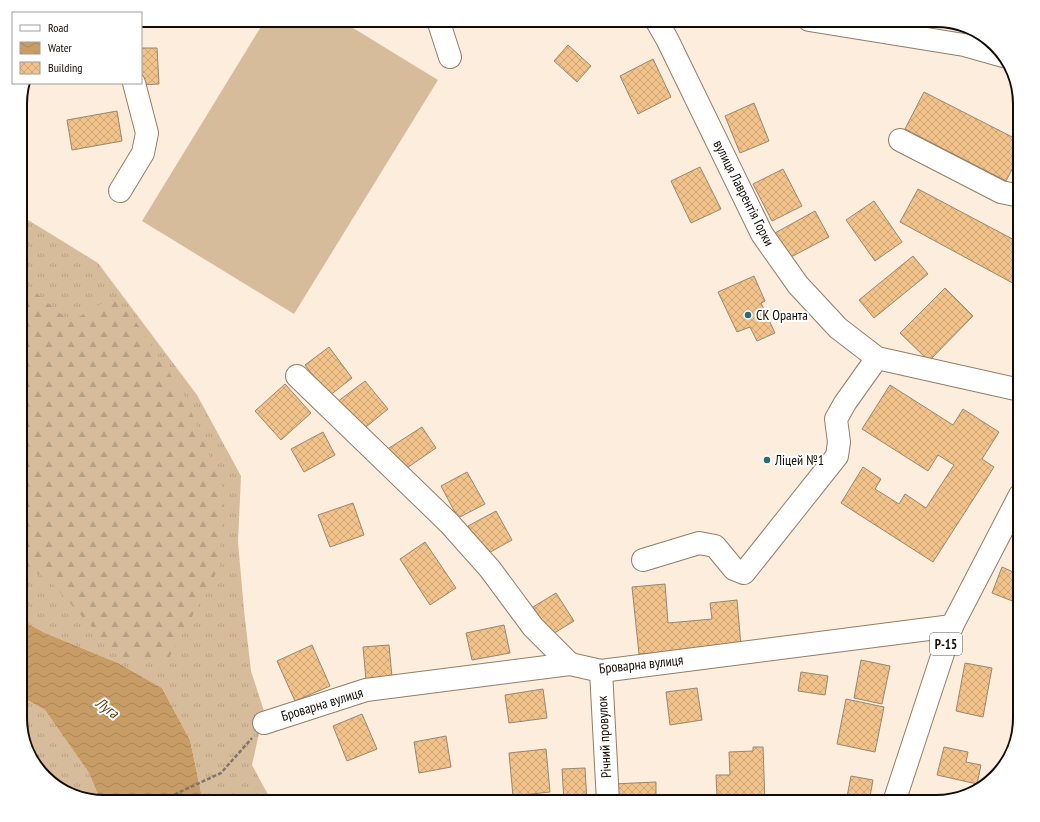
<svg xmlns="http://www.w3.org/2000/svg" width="1040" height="822" font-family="'PT Sans Narrow',sans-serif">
	<defs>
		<pattern id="grass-tufts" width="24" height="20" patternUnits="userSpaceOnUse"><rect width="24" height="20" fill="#d7bc9b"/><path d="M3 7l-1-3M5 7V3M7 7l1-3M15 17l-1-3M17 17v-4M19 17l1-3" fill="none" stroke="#b8a084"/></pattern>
		<pattern id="forest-firs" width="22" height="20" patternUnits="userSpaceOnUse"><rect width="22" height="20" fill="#d7bc9b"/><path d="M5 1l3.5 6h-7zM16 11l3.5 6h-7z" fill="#b8a084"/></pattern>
		<pattern id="water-waves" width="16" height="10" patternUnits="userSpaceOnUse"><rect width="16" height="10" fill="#c89c65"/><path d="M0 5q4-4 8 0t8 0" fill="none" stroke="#ab8556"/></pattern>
		<pattern id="building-cross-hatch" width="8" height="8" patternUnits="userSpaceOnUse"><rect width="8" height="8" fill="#f1c38b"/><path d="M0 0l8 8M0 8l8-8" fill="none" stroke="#cea676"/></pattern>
	</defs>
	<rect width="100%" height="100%" fill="#fceddd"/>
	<!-- grass -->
	<g fill="url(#grass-tufts)">
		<polygon points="20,215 98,263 197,395 241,476 238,542 244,610 251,671 264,711 252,765 272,802 203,802 190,740 162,688 118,663 43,632 20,619"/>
		<polygon points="20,696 45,710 89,773 101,802 72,796 49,781 29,755 20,723"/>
	</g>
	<!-- forest -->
	<polygon fill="url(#forest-firs)" points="20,279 70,322 113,297 132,316 185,397 224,491 219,568 169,658 144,664 117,655 49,580 20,563"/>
	<!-- pitch -->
	<polygon fill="#d7bc9b" points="265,20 340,20 438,80 294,314 142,221"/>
	<!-- water -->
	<polygon fill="url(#water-waves)" points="20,619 43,632 118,663 162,688 190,740 203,802 101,802 89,773 45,710 20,696"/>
	<!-- building -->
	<g fill="url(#building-cross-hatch)" stroke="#9b866d">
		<polygon points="568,45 591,66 577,82 554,61"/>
		<polygon points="141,48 157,48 159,84 140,85"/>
		<polygon points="653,59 671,97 638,114 620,76"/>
		<polygon points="924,92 1020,141 1020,154 1006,181 905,129"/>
		<polygon points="20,103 26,103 23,134 20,133"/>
		<polygon points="754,103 769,141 740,153 725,116"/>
		<polygon points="117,111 122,141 72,150 67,120"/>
		<polygon points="700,167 721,209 691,223 671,181"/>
		<polygon points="783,169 802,206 772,221 753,184"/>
		<polygon points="918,189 1020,243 1020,287 900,222"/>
		<polygon points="874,201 902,242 875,261 846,220"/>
		<polygon points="815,211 829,237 789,258 775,233"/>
		<polygon points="913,256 928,274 874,318 859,300"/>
		<polygon points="754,276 765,301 761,303 775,333 757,341 750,327 737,332 718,292"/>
		<polygon points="945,288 973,316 929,361 900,333"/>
		<polygon points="329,347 352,378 329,396 305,365"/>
		<polygon points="365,381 388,409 361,431 337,402"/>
		<polygon points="285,384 311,413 281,440 255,411"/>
		<polygon points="890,385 953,425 963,409 999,432 982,459 994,467 933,562 841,503 863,467 881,479 875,489 899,504 905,494 926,508 954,465 938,455 928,471 862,429"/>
		<polygon points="422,427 436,448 401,472 386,450"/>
		<polygon points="323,432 335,455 304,472 291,449"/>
		<polygon points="467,472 485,504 458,518 441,486"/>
		<polygon points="353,503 364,535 330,547 318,515"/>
		<polygon points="496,511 512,540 485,555 468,526"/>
		<polygon points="425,542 456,588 430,605 400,559"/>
		<polygon points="1002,567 1020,575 1020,604 992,593"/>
		<polygon points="665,584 668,623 712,619 710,603 737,600 741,646 639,654 632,587"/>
		<polygon points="556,593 574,621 551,635 533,607"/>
		<polygon points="504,625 510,653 472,660 466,633"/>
		<polygon points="312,645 330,686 295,701 277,661"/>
		<polygon points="389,645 392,677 366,680 363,647"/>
		<polygon points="861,660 890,666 882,704 854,698"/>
		<polygon points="965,663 992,668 983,717 956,711"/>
		<polygon points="801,672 828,676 825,695 798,691"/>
		<polygon points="697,688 702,720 670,725 666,692"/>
		<polygon points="543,689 547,718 509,723 505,695"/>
		<polygon points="846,699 884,707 875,752 837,744"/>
		<polygon points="362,714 377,749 347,761 333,726"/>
		<polygon points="446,736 451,767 419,773 414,742"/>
		<polygon points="753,747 763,747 765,802 742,802 742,797 717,797 716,775 730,775 729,752 753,751"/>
		<polygon points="944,747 968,752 966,762 981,765 977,784 937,775"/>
		<polygon points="546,749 550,792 513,796 509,753"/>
		<polygon points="585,768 587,802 564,802 562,769"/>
		<polygon points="851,776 873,780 869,802 846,802"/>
		<polygon points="656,782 656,802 614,802 613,784"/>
	</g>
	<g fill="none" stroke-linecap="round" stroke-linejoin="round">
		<!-- minor casing -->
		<g stroke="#937e65" stroke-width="24">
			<g id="minor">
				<polyline points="438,20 450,57"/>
				<polyline points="656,20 667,39 762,234 798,285 838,328 877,358 1020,390"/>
				<polyline points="900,140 1001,192 1020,196"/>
				<polyline points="120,191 143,153 147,133 134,83"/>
				<polyline points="297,376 449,523 490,569 533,627 570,664"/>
				<polyline points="643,560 699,543 715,546 734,569 744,573 837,456 839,442 836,419 845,403 877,358"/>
				<polyline points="601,671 608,802"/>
				<polyline points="264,723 366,690 570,664 601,671 952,626"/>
			</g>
		</g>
		<!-- major casing -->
		<g stroke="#937e65" stroke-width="24">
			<g id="major">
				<polyline points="809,20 964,45 1003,56"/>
				<polyline points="894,802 952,626 1020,495"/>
			</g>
		</g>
		<!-- path -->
		<polyline stroke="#81756a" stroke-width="2.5" stroke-dasharray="4 2" stroke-linecap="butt" points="158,802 221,773 252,738"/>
		<!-- minor -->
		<use href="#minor" stroke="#fff" stroke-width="22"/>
		<!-- major -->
		<use href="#major" stroke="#fff" stroke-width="22"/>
	</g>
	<!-- markers -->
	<g fill="#256d79" stroke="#fff" stroke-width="1.5">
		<circle cx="748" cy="315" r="4"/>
		<circle cx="767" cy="460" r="4"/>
	</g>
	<g text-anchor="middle" stroke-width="4" stroke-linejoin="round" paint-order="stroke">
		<!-- shield labels -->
		<rect fill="#fff" stroke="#5a544f" stroke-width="1" x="930" y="633" width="32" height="22" rx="3"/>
		<g font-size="13" font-weight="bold" fill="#130b04">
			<text x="946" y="649">Р-15</text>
		</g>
		<!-- street labels -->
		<g font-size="14" fill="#130b04" stroke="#fff">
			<text transform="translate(744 193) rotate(63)" y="5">вулиця Лаврентія Горки</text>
			<text transform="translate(641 664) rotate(-6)" y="5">Броварна вулиця</text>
			<text transform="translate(322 704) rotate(-17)" y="5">Броварна вулиця</text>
			<text transform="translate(604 737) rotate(-93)" y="5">Річний провулок</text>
		</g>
		<!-- poi labels -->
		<g font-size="14" fill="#130b04" stroke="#fff" text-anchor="start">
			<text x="756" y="320">СК Оранта</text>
			<text x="775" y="465">Ліцей №1</text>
		</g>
		<!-- water labels -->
		<g font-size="15" font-style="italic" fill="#57390c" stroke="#fff">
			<text transform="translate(107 708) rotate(36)" y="5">Луга</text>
		</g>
	</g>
	<!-- crop -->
	<path d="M0 0H1040V822H0ZM104 27H936A77 77 0 0 1 1013 104V718A77 77 0 0 1 936 795H104A77 77 0 0 1 27 718V104A77 77 0 0 1 104 27Z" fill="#fff" fill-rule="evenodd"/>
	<path fill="none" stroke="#130b04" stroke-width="2" d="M104 27H936A77 77 0 0 1 1013 104V718A77 77 0 0 1 936 795H104A77 77 0 0 1 27 718V104A77 77 0 0 1 104 27Z"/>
	<!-- legend -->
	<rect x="12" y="12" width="130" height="72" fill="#ffffff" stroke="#a19d9b"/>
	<rect x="20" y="25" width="20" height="6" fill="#ffffff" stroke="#a19d9b"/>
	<text x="48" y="32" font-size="12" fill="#130b04">Road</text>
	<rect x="20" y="42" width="20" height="12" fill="url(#water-waves)" stroke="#a19d9b"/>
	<text x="48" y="52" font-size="12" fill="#130b04">Water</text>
	<rect x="20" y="62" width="20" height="12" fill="url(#building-cross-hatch)" stroke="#a19d9b"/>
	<text x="48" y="72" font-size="12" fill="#130b04">Building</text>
</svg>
